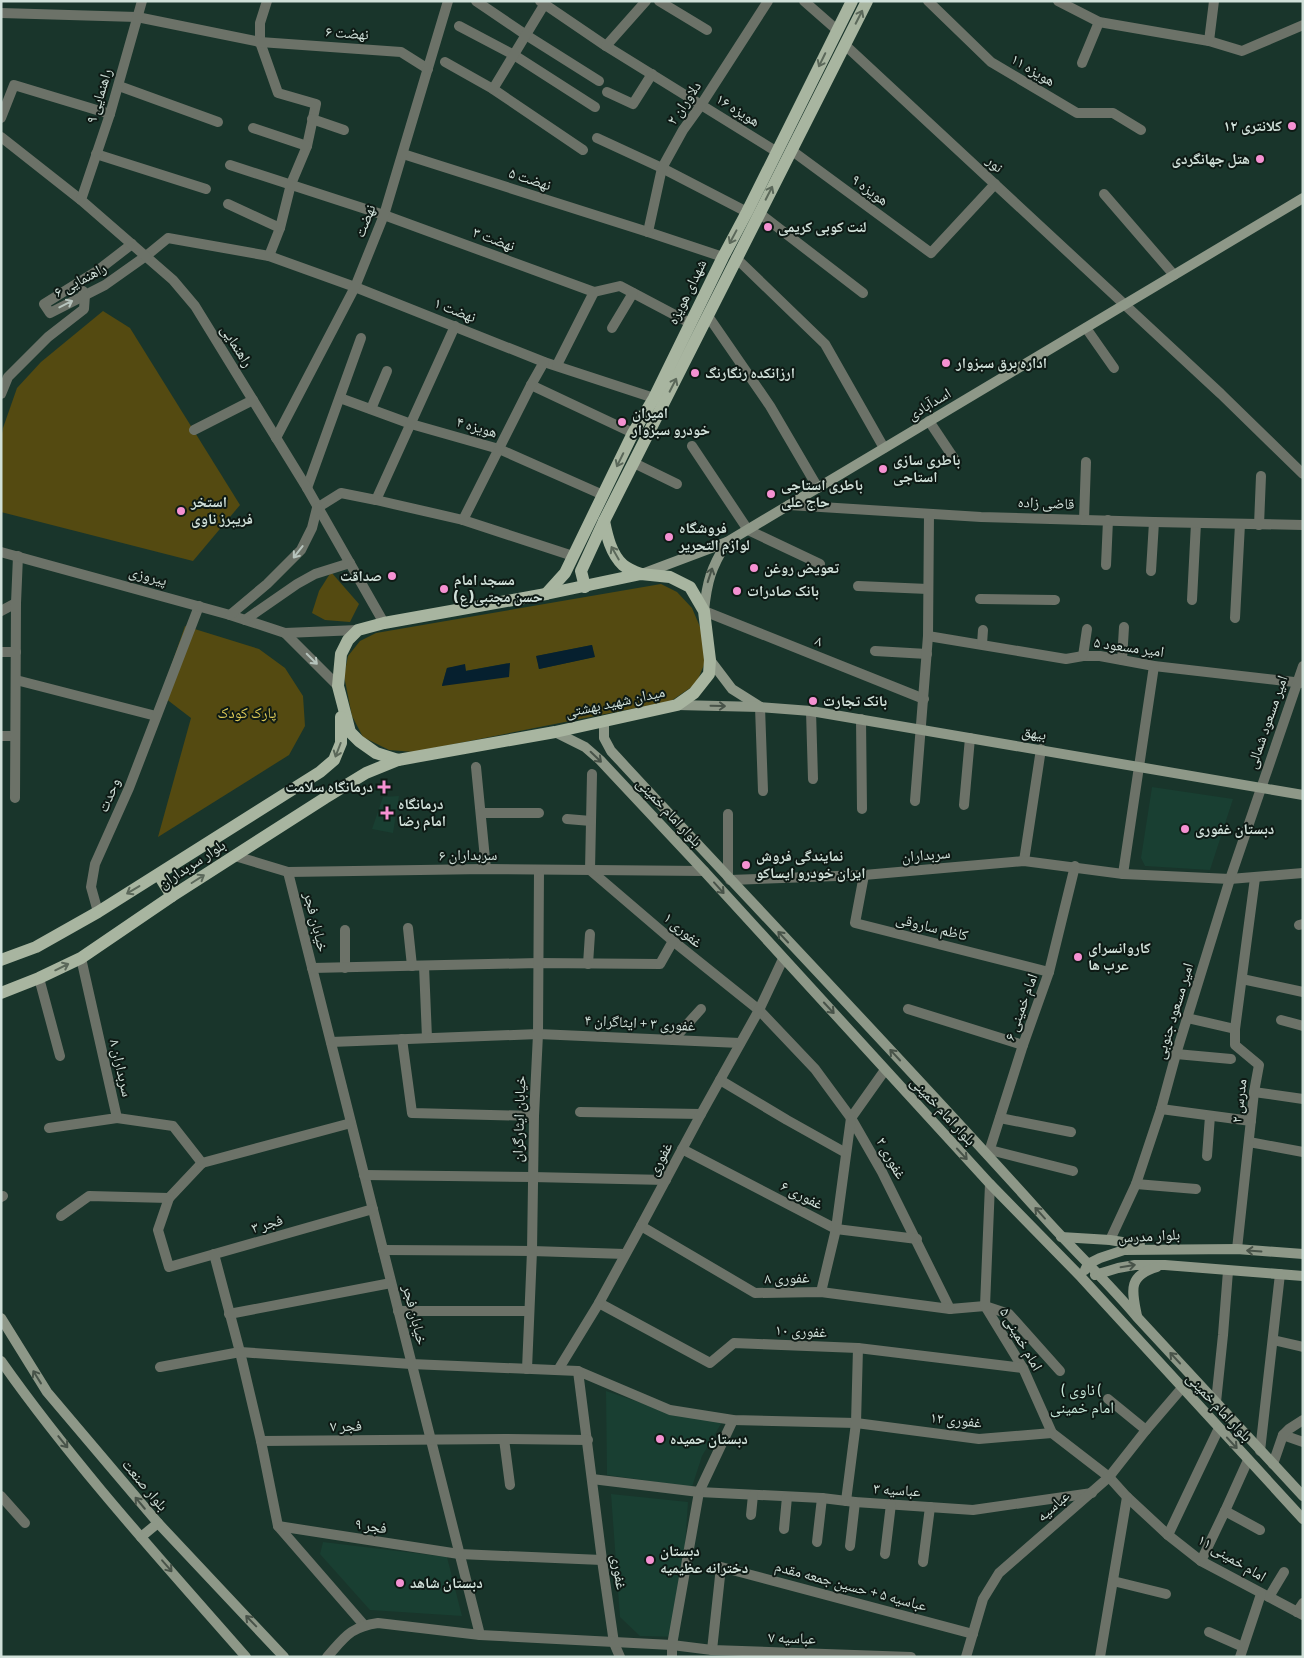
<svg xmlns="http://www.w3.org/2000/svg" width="1304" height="1658" font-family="Barlow,'Noto Naskh Arabic',sans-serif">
	<rect width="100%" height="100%" fill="#19352b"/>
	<!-- built -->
	<g fill="#193f32">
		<polygon points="1152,787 1233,799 1210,870 1145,866 1141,858"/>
		<polygon points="399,796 393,833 372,829 383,797"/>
		<polygon points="606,1391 674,1414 722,1422 702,1456 692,1487 607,1475"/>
		<polygon points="611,1494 688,1502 679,1637 640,1636 620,1617"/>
		<polygon points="323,1542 447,1557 462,1616 370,1610 320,1554"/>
	</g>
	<!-- green -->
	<g fill="#544a11" fill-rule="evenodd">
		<polygon points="103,311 130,328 240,505 193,561 1,512 1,439 3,428 17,388 41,362"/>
		<polygon points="331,572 359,604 350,622 325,620 312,613 319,591"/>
		<path d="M661,584L677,592L692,608L703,634L706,660L696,684L671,701L414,752L389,750L363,737L352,716L344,676L348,656L360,641L376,633ZM592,645L594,657L539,669L537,656ZM509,663L442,686V685L447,668L465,665V671Z"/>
		<polygon points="185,626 259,649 285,668 303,696 305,726 289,755 158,837 191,718 161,695"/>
	</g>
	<!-- water -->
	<g fill="#06202f">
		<polygon points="592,645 595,657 539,669 536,656"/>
		<polygon points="510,663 509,677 442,686 447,668 465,664 466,671"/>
	</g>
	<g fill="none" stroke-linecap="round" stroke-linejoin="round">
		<!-- minor -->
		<g stroke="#6c7268" stroke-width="10">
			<polyline points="267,1 260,23 260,42 278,93 316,104 307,146 291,184 280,228 269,256"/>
			<polyline points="476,1 526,35 599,81"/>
			<polyline points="540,1 606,46 777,152"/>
			<polyline points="659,1 707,30"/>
			<polyline points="928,1 991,62 1077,113 1113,113 1141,130"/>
			<polyline points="1058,1 1099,22 1209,41 1242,51 1303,25"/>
			<polyline points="1,13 137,17 260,42 401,52 428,69"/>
			<polyline points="459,26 514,55 595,107"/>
			<polyline points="1209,41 1214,1"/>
			<polyline points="606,46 646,1"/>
			<polyline points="445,62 493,89 583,150"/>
			<polyline points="1082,63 1099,22"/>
			<polyline points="119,86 218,122"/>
			<polyline points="493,89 544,5"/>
			<polyline points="607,92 633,104 652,74"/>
			<polyline points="1,118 14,85 110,114"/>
			<polyline points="312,119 344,130"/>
			<polyline points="253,128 307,146"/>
			<polyline points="1,137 81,200"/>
			<polyline points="597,138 662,168 747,212"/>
			<polyline points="791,150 931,253 995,184"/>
			<polyline points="96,154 206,189"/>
			<polyline points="403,154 648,232 723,257"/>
			<polyline points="230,165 384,215 594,292"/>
			<polyline points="1104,194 1174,275"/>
			<polyline points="228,204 280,228"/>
			<polyline points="759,213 863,293"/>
			<polyline points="648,232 662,168 683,130 701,105 768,1"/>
			<polyline points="132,244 97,271 44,304 50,313 105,285 146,256 168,238 269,256 355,287 544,362 654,398"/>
			<polyline points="736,258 825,344 884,448"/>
			<polyline points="594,292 620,286 690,323"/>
			<polyline points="1124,304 1221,394 1303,474"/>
			<polyline points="708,316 770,406 818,488"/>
			<polyline points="612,328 633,293"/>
			<polyline points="1086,328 1114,368"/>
			<polyline points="557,365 594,292"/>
			<polyline points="531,385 633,433"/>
			<polyline points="1,394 8,377 48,337 84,309 85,295 83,291"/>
			<polyline points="340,398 411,424 499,449 603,495"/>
			<polyline points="371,409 387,371"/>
			<polyline points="929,421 955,460"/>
			<polyline points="194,430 253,400"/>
			<polyline points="692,446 748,530 820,564"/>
			<polyline points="634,463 677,484"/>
			<polyline points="307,488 361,338"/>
			<polyline points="376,500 455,326"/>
			<polyline points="317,508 341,493 376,500 463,520 573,556"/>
			<polyline points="463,520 531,385 544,362"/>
			<polyline points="1084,520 1086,462"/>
			<polyline points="1259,525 1261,476"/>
			<polyline points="1106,565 1108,520"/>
			<polyline points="1151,571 1154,522"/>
			<polyline points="858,586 928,589"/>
			<polyline points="980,599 1055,600"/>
			<polyline points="1192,600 1196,523"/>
			<polyline points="1,611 16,603"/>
			<polyline points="704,611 924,699"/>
			<polyline points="1235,618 1240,524"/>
			<polyline points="928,636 1066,659 1083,656 1100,656 1154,666 1303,683"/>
			<polyline points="982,644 983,630"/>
			<polyline points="875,651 927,654"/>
			<polyline points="1,652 16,652"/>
			<polyline points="1083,656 1087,629"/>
			<polyline points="1122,660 1124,627"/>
			<polyline points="16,680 156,716"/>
			<polyline points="760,707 763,791"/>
			<polyline points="811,711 813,779"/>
			<polyline points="861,719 862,809"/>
			<polyline points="1,736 15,736"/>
			<polyline points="476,767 486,869"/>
			<polyline points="592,774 590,870 673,941 759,1010 815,1069 851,1118 882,1172 950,1309 985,1306 1009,1314 1060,1371"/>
			<polyline points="15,798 16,603 18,556"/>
			<polyline points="915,801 928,636 929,514"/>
			<polyline points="964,805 970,738"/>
			<polyline points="481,813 539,813"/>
			<polyline points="728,814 728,877"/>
			<polyline points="567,819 591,821"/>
			<polyline points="235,856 288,872 486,869 704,871"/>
			<polyline points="1024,861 1041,749"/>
			<polyline points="288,872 480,1635"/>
			<polyline points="1123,874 1154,666"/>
			<polyline points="864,875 855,923 1049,972"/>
			<polyline points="730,880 864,875 1024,861 1123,874 1230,879 1303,873"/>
			<polyline points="98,912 91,887 95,864 129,788 199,606"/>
			<polyline points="1299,925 1303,924"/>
			<polyline points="408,928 412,966"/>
			<polyline points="345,930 345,968"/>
			<polyline points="588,964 590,934"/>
			<polyline points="424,966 427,1038"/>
			<polyline points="312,968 538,963 660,964 673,941"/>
			<polyline points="39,978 60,1056"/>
			<polyline points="1242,979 1303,992"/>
			<polyline points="908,1009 1023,1045"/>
			<polyline points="1187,1018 1235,1029"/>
			<polyline points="1281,1020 1303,1026"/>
			<polyline points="402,1039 412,1113 534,1116"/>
			<polyline points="673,1040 701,1009"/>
			<polyline points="331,1042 538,1034 740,1043"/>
			<polyline points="1176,1054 1231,1059"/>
			<polyline points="720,1080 787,1120 846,1153"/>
			<polyline points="1254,1092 1303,1099"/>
			<polyline points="1161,1109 1251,1121"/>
			<polyline points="580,1112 701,1114"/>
			<polyline points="117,1118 173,1126 202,1163"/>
			<polyline points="1000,1118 1071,1132"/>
			<polyline points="49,1128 117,1118 81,958"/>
			<polyline points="1249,1142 1303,1152"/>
			<polyline points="682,1149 836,1229 917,1239"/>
			<polyline points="990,1150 1073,1171"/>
			<polyline points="988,1155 1023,1045 1049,972 1075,866"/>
			<polyline points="1207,1156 1210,1116"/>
			<polyline points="202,1163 169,1198 158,1230 169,1267 373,1209"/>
			<polyline points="202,1163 351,1123"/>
			<polyline points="364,1175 532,1177 666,1180"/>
			<polyline points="990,1184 985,1306 1023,1368 1052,1433 1109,1477 1127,1497 1168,1535 1201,1561 1303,1615"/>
			<polyline points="1136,1184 1196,1189"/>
			<polyline points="1,1197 3,1196"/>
			<polyline points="61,1216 89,1196 169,1198"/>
			<polyline points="641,1226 755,1293 821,1292 950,1309"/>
			<polyline points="1237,1249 1254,1092 1259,1065 1235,1045 1235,1029 1255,878"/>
			<polyline points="383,1250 532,1251 625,1254"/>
			<polyline points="214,1254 240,1352 261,1441 278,1526 364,1625"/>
			<polyline points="821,1292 836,1229 851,1118 885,1070"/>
			<polyline points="599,1303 710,1363 734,1343 858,1348 1023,1368"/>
			<polyline points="398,1311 529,1311"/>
			<polyline points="229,1314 391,1283"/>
			<polyline points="1273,1340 1303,1347"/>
			<polyline points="160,1367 240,1352 411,1364 578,1371 670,1410 733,1420 856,1423 979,1439 1052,1433"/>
			<polyline points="527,1369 532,1251 534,1116 538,1034 539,870"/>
			<polyline points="558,1370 599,1303 641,1226 701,1114 759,1010 783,959"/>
			<polyline points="578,1371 602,1560 614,1643 620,1657"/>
			<polyline points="1108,1399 1146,1430"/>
			<polyline points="1216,1402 1223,1335 1228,1271"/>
			<polyline points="1283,1435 1303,1442"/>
			<polyline points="504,1439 510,1485"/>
			<polyline points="261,1441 504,1439 588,1440"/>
			<polyline points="1260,1451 1280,1274"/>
			<polyline points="1273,1464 1283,1435 1289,1429 1303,1420"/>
			<polyline points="592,1479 699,1492 822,1498 855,1502 973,1510 1092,1493"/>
			<polyline points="1,1496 25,1523"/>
			<polyline points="846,1501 856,1423 858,1348"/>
			<polyline points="1225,1511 1260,1530"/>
			<polyline points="751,1515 753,1495"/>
			<polyline points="278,1526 459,1554 602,1560"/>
			<polyline points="784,1529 787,1497"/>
			<polyline points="1168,1535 1219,1428"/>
			<polyline points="817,1542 822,1498"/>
			<polyline points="850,1546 855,1502"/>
			<polyline points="885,1554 891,1504"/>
			<polyline points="1201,1561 1225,1511 1248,1460"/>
			<polyline points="923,1562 930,1507"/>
			<polyline points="1113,1581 1166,1594"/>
			<polyline points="1269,1597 1284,1572"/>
			<polyline points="1297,1612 1303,1603"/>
			<polyline points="1209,1632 1243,1647"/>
			<polyline points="712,1650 721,1567 973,1634"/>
			<path d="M327,1657C345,1637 350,1627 378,1623L480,1635L672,1645L712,1650L911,1657"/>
			<polyline points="672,1657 672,1645 699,1492 733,1420"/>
			<polyline points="966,1657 983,1599 999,1573 1109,1477 1146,1430 1182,1388"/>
			<polyline points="1100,1657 1127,1497"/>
			<polyline points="1240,1657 1261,1594"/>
		</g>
		<!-- tertiary -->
		<g stroke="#6c7268" stroke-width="10">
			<polyline points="142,1 110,114 81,200 173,280 195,306 307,488 384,623"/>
			<polyline points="804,1 837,30"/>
			<polyline points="845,45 1124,304"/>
			<polyline points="276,438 355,287 384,215 448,1"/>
			<polyline points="789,505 981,517 1154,522 1303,525"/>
			<polyline points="1,552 230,615 285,633 358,630"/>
			<polyline points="230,615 267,584 301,550 312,528 317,508"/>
			<polyline points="245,620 297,584 315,574 350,563"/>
			<polyline points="285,633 338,686"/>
			<polyline points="1110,1240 1136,1184 1161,1109 1176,1054 1230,879 1303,666"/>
		</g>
		<!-- secondary -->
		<g stroke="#8e9888" stroke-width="10">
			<polyline points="642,574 727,542 1303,198"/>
			<path d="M704,611C707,581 711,568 727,542"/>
			<polyline points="710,660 732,689 759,706"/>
			<polyline points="677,705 760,707 811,711 1303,795"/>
			<path d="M604,721V738L611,751C754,906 901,1058 1042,1215C1073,1250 1107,1281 1137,1317L1303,1496"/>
			<polyline points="555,732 585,747 600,760 704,871 990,1184 1081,1277 1303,1519"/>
			<polyline points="1061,1237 1110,1240 1140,1245"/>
			<polyline points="1085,1270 1088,1264 1100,1258 1124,1250 1237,1249 1303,1254"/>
			<polyline points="1095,1275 1118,1268 1135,1265 1165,1265 1303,1276"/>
			<path d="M1137,1316C1132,1291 1127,1276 1157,1267"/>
			<polyline points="1,1318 47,1392 158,1523 284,1657"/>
			<path d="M1,1361C75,1466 162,1561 246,1657"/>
			<polyline points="141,1537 158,1523"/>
		</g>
		<!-- primary -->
		<g stroke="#a8b5a0" stroke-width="12">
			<path d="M604,521C607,536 611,554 623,565C628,569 635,572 641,574"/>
			<polygon points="641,574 670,577 690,587 704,611 710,660 709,674 694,693 677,705 555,732 398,760 376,753 359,741 350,732 338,686 341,654 348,640 358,630 384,623 546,594"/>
			<polyline points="585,587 581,571 604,521 867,1"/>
			<polyline points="546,594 565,573 633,433 654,398 723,257 747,212 852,1"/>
			<polyline points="159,875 172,896"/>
			<polyline points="1,960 36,947 98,912 320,772 334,760 341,743 341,717"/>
			<polyline points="1,993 39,978 81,958 172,896 325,798 366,773 398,760"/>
		</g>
	</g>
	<!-- one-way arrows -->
	<defs><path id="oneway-shaft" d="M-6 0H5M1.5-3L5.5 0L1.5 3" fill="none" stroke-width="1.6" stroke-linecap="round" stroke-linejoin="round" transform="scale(1.25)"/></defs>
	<g stroke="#5b685a">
		<use href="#oneway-shaft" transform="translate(859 17) rotate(-63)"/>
		<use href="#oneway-shaft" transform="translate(822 60) rotate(116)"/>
		<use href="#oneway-shaft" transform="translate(769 193) rotate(-63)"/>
		<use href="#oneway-shaft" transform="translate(733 237) rotate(118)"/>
		<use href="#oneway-shaft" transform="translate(673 385) rotate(-63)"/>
		<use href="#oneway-shaft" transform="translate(620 460) rotate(116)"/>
		<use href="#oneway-shaft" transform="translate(615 553) rotate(-120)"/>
		<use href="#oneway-shaft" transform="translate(338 750) rotate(111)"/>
		<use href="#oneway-shaft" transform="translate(198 879) rotate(-32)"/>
		<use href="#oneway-shaft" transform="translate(133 890) rotate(149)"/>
		<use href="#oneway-shaft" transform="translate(62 967) rotate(-26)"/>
	</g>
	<g stroke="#b7c4bd">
		<use href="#oneway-shaft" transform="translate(66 304) rotate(-27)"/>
		<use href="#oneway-shaft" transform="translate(298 552) rotate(128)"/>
		<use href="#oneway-shaft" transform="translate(312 659) rotate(45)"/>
	</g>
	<g stroke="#485349">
		<use href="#oneway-shaft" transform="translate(710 575) rotate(-72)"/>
		<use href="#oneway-shaft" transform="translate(718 706) rotate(1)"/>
		<use href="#oneway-shaft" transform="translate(596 757) rotate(44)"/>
		<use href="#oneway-shaft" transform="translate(719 888) rotate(48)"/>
		<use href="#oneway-shaft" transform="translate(783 937) rotate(-133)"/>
		<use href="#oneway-shaft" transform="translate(829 1008) rotate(47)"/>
		<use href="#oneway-shaft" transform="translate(895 1055) rotate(-133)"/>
		<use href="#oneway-shaft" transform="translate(962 1154) rotate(47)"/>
		<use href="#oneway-shaft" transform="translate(1040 1213) rotate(-132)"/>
		<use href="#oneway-shaft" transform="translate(1254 1251) rotate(-176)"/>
		<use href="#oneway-shaft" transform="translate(1128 1266) rotate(-9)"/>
		<use href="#oneway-shaft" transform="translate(1175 1358) rotate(-133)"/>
		<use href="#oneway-shaft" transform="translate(37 1377) rotate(-122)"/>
		<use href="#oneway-shaft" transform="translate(63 1442) rotate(51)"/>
		<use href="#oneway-shaft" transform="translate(1232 1443) rotate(47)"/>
		<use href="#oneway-shaft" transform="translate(140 1503) rotate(-130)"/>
		<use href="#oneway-shaft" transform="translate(167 1566) rotate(49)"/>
		<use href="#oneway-shaft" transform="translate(251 1621) rotate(-134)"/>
	</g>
	<!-- markers -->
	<g fill="#f591d2" stroke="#0e1a15" stroke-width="2">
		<circle cx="1292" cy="126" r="5"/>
		<circle cx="1260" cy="159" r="5"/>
		<circle cx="768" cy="227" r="5"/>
		<circle cx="946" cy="363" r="5"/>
		<circle cx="695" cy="373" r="5"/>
		<circle cx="622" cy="422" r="5"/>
		<circle cx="883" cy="469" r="5"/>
		<circle cx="771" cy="494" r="5"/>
		<circle cx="181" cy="511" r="5"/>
		<circle cx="669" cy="537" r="5"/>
		<circle cx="754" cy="568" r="5"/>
		<circle cx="392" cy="576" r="5"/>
		<circle cx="444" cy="589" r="5"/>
		<circle cx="737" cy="591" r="5"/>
		<circle cx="813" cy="701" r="5"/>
		<path d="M381.5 779.5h5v5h5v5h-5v5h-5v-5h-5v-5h5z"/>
		<path d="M384.5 805.5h5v5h5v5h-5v5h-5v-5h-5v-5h5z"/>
		<circle cx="1185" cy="829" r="5"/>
		<circle cx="746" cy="865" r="5"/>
		<circle cx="1078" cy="957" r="5"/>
		<circle cx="660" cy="1439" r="5"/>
		<circle cx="650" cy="1560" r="5"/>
		<circle cx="400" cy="1583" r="5"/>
	</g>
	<g text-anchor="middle" stroke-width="4" stroke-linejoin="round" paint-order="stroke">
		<!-- street labels -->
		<g font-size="15" fill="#d0e0d9" stroke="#0e1a15">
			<text transform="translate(347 33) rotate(4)" y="5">نهضت ۶</text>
			<text transform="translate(1033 70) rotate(31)" y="5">هویزه ۱۱</text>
			<text transform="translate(99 96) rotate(-73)" y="5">راهنمایی ۹</text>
			<text transform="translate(684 103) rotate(-56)" y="5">دلاوران ۲</text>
			<text transform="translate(738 110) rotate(32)" y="5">هویزه ۱۶</text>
			<text transform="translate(995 164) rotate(43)" y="5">نور</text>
			<text transform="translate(530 179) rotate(18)" y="5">نهضت ۵</text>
			<text transform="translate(870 190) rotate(36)" y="5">هویزه ۹</text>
			<text transform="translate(365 221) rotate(-69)" y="5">نهضت</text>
			<text transform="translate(494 239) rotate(20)" y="5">نهضت ۳</text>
			<text transform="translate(80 280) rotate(-28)" y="5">راهنمایی ۶</text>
			<text transform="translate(687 292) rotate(-64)" y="5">شهدای هویزه</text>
			<text transform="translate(455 310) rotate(21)" y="5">نهضت ۱</text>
			<text transform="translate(237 346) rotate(58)" y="5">راهنمایی</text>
			<text transform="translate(929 404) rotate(-31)" y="5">اسدآبادی</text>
			<text transform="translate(477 427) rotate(16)" y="5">هویزه ۴</text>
			<text transform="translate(1046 503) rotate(2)" y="5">قاضی زاده</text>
			<text transform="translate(148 576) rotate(15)" y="5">پیروزی</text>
			<text transform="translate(819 641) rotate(22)" y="5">۸</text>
			<text transform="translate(1129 647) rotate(8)" y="5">امیر مسعود ۵</text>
			<text transform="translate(615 702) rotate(-12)" y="5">میدان شهید بهشتی</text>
			<text transform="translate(1267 722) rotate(-71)" y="5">امیر مسعود شمالی</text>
			<text transform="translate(1034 733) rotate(9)" y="5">بیهق</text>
			<text transform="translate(109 795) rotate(-67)" y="5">وحدت</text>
			<text transform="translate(669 812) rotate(47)" y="5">بلوار امام خمینی</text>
			<text x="468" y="860">سربداران ۶</text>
			<text transform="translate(926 855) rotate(-5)" y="5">سربداران</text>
			<text transform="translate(192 864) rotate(-33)" y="5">بلوار سربداران</text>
			<text transform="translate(316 922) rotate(76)" y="5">خیابان فجر</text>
			<text transform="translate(932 927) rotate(14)" y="5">کاظم ساروقی</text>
			<text transform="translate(683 930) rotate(40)" y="5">غفوری ۱</text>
			<text transform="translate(1021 1007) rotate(-70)" y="5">امام خمینی ۶</text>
			<text transform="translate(1174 1011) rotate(-73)" y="5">امیر مسعود جنوبی</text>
			<text transform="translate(640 1023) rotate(3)" y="5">غفوری ۳ + ایثاگران ۴</text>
			<text transform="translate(121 1068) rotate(77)" y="5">سربداران ۸</text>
			<text transform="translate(1239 1101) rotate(-83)" y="5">مدرس ۲</text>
			<text transform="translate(943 1111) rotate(47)" y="5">بلوار امام خمینی</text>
			<text transform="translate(519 1119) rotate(-88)" y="5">خیابان ایثارگران</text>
			<text transform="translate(891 1158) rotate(61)" y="5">غفوری ۲</text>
			<text transform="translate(660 1159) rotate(-62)" y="5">غفوری</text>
			<text transform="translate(802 1195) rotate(27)" y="5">غفوری ۶</text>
			<text transform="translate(267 1224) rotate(-16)" y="5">فجر ۳</text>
			<text transform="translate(1149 1236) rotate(-3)" y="5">بلوار مدرس</text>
			<text transform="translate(787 1278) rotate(-1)" y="5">غفوری ۸</text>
			<text transform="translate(415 1315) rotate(76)" y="5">خیابان فجر</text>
			<text transform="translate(801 1331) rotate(3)" y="5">غفوری ۱۰</text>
			<text transform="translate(1021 1339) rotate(60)" y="5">امام خمینی ۵</text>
			<text transform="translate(1219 1407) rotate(47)" y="5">بلوار امام خمینی</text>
			<text transform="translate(956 1420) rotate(6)" y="5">غفوری ۱۲</text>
			<text transform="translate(346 1426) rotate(-1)" y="5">فجر ۷</text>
			<text transform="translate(145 1485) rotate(50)" y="5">بلوار صنعت</text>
			<text transform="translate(897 1490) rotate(4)" y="5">عباسیه ۳</text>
			<text transform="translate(1053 1506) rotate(-41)" y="5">عباسیه</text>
			<text transform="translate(371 1526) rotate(9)" y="5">فجر ۹</text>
			<text transform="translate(1232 1558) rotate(31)" y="5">امام خمینی ۱۱</text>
			<text transform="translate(619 1572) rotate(82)" y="5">غفوری</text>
			<text transform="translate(851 1586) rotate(15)" y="5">عباسیه ۵ + حسین جمعه مقدم</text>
			<text transform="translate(792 1638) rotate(2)" y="5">عباسیه ۷</text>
		</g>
		<!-- poi labels -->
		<g font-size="15" font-weight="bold" fill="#d0e0d9" stroke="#0e1a15" text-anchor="start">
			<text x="1282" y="131" text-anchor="end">کلانتری ۱۲</text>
			<text x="1250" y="164" text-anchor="end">هتل جهانگردی</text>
			<text x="778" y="232">لنت کوبی کریمی</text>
			<text x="956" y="368">اداره برق سبزوار</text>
			<text x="705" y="378">ارزانکده رنگارنگ</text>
			<text x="632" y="418">امیران<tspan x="632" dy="17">خودرو سبزوار</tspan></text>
			<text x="893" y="465">باطری سازی<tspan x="893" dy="17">استاجی</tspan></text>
			<text x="781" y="490">باطری استاجی<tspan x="781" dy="17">حاج علی</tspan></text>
			<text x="191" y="507">استخر<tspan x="191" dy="17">فریبرز ناوی</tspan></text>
			<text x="679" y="533">فروشگاه<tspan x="679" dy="17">لوازم التحریر</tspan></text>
			<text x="764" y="573">تعویض روغن</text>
			<text x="382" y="581" text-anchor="end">صداقت</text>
			<text x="454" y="585">مسجد امام<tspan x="454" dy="17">حسن مجتبی(ع)</tspan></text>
			<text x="747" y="596">بانک صادرات</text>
			<text x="823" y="706">بانک تجارت</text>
			<text x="373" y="792" text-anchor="end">درمانگاه سلامت</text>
			<text x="398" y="809">درمانگاه<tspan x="398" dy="17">امام رضا</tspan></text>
			<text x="1195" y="834">دبستان غفوری</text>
			<text x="756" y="861">نمایندگی فروش<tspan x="756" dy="17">ایران خودرو ایساکو</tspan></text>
			<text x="1088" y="953">کاروانسرای<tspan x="1088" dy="17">عرب ها</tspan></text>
			<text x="670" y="1444">دبستان حمیده</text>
			<text x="660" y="1556">دبستان<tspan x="660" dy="17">دخترانه عظیمیه</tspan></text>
			<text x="410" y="1588">دبستان شاهد</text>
		</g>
		<!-- park labels -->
		<g font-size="15" fill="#e0cc57" stroke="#0e1a15">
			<text x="247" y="718">پارک کودک</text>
		</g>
		<!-- neighbourhood labels -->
		<g font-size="16" fill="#c7e8da" stroke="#0e1a15">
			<text x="1082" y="1395">( ناوی (<tspan x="1082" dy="18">امام خمینی</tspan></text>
		</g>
	</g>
	<!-- border -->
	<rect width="1304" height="1658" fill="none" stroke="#d0e0d9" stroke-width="5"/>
</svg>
